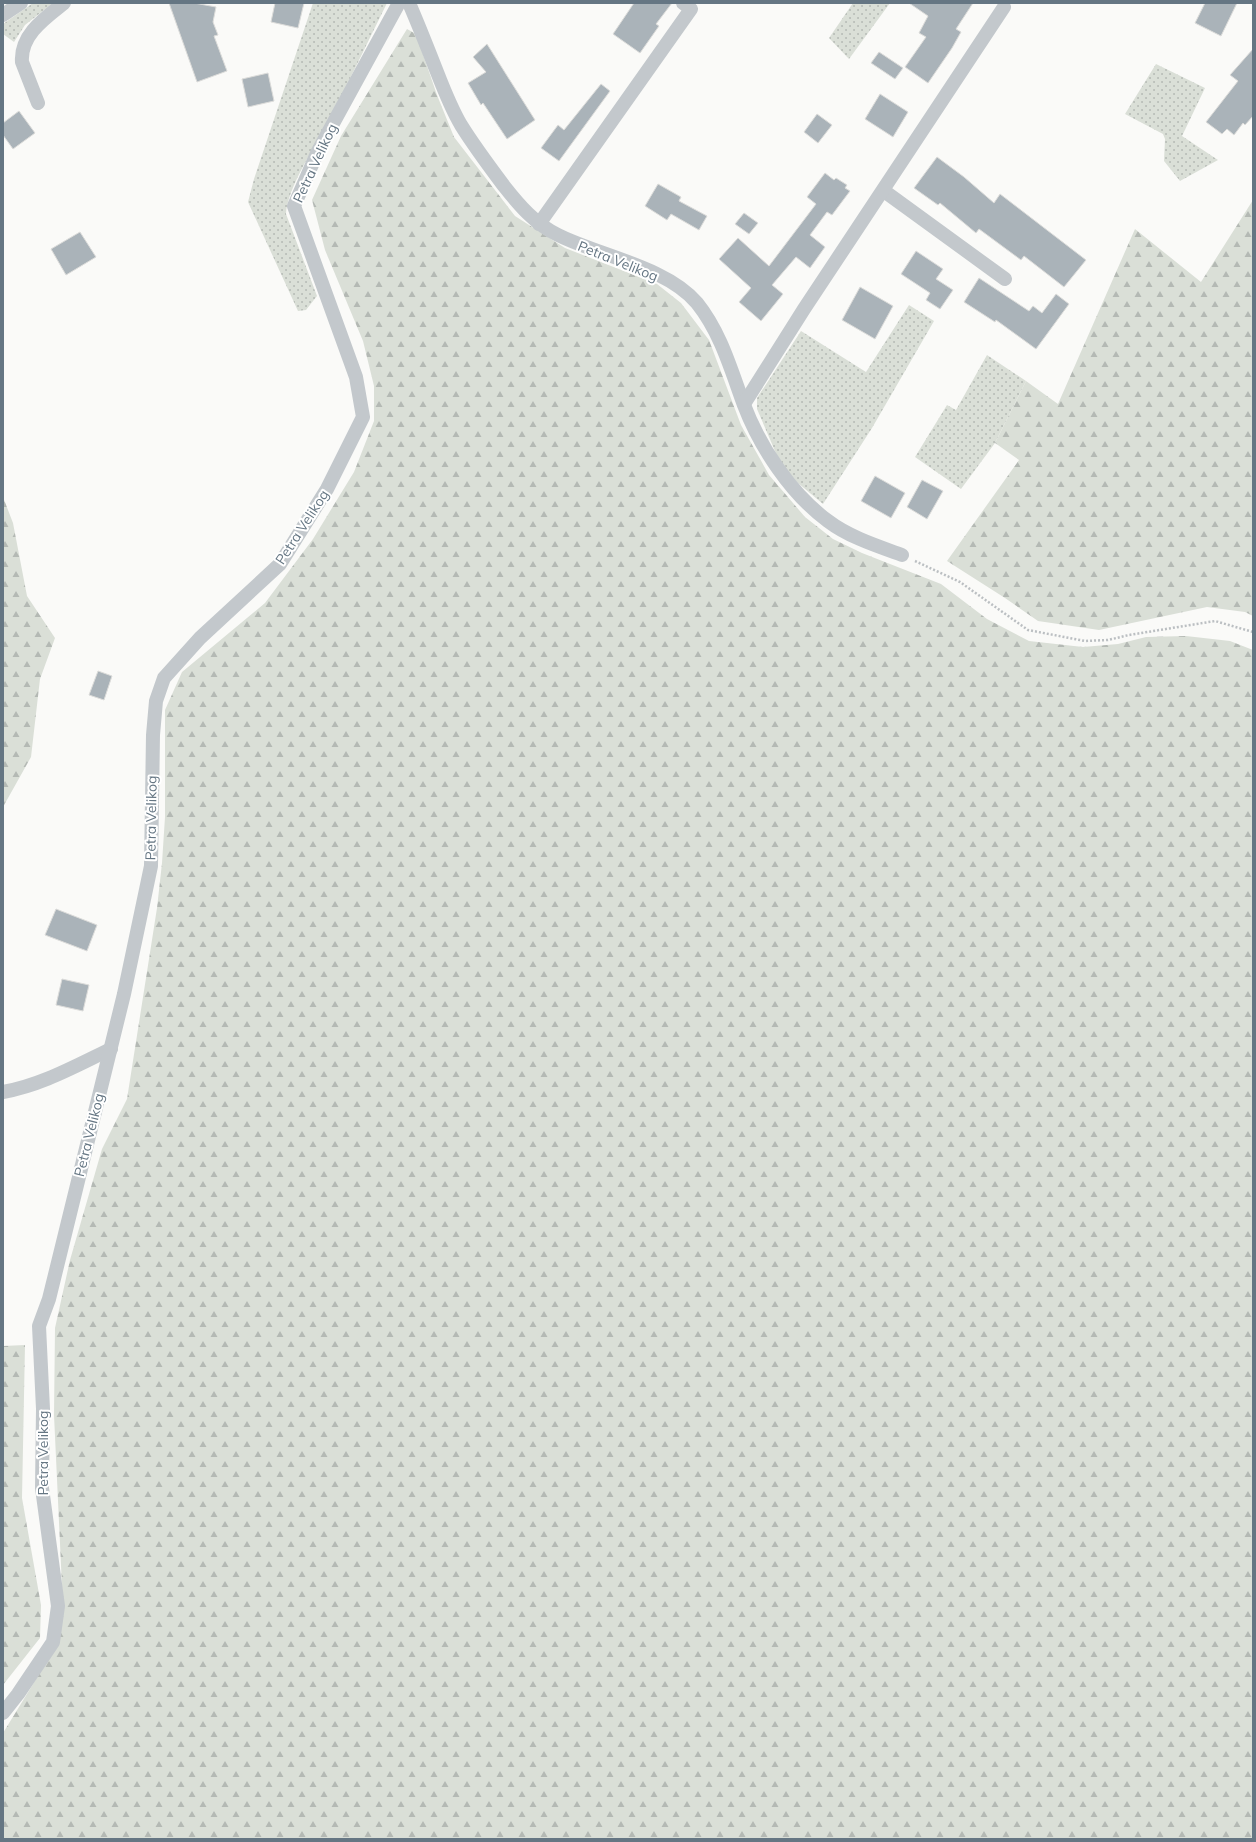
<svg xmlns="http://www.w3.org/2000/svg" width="1256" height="1842" font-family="Mulish,sans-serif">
	<defs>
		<pattern id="grass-dots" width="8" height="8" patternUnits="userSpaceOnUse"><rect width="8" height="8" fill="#dadfd7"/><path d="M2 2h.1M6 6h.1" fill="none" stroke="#b4b9b4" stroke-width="1.8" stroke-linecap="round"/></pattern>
		<pattern id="forest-firs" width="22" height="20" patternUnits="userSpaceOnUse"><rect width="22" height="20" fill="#dadfd7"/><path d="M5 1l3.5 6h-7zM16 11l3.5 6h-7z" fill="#b4b9b4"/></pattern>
	</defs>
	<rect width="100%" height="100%" fill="#fafaf8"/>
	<!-- grass -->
	<g fill="url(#grass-dots)">
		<polygon points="33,3 53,3 25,25 14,42 3,34 3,24"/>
		<path d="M313,3H387C368,41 350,80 330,118C317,143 287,188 286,214L317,296L306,310L298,311L248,202L254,179Z"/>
		<polygon points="853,3 890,3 849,59 829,38"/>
		<polygon points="1156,64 1205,88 1182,136 1218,160 1180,181 1164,161 1165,139 1163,134 1125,114"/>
		<polygon points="909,305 934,321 872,428 823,504 798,483 781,465 757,409 757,398 801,331 866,372"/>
		<polygon points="987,355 1026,381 995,443 961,489 915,457 947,405 956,410"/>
	</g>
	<!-- forest -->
	<g fill="url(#forest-firs)">
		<polygon points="407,29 416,34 437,95 454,137 515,216 565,248 657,284 681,303 709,340 741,425 769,475 805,517 833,539 862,553 941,584 987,619 1029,641 1083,647 1118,644 1146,637 1186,636 1230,641 1253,650 1253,1839 3,1839 3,1733 57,1645 63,1608 54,1415 55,1328 70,1260 102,1149 127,1099 157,908 162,863 165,817 165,710 182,672 265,603 313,539 354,472 374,421 374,386 363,341 325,250 312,200 341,136"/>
		<polygon points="1253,200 1253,616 1245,612 1207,607 1099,630 1038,621 1005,598 947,561 1019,460 995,443 1026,381 1058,404 1135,229 1201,282"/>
		<polygon points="3,497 13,523 27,596 55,638 40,679 31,757 3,807"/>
		<polygon points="25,1345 22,1498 41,1605 40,1638 3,1685 3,1346"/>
	</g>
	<!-- building -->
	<g fill="#aab3b9" stroke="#dcdcda">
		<polygon points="169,3 194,3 216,7 213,22 218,35 214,36 227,71 197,82"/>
		<polygon points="275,3 304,3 298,28 271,22"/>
		<polygon points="634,3 672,3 656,24 659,26 640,53 613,34"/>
		<polygon points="909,3 973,3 956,29 961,32 952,48 928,83 905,67 926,37 919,33 928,16"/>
		<polygon points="1205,3 1237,3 1221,36 1195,23"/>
		<polygon points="487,44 535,120 507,139 483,103 481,105 468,83 486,72 473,57"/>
		<polygon points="1253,49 1253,116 1245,125 1243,123 1234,135 1227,129 1222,134 1206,122 1238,81 1230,75"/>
		<polygon points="879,52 903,68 895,79 871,63"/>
		<polygon points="268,73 274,101 248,107 242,79"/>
		<polygon points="601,84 610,91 559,161 541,148 558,125 564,130"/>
		<polygon points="880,94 908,112 893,137 865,119"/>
		<polygon points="19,111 35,133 13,149 3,135 3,123"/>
		<polygon points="817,114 832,125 818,143 804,132"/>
		<polygon points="937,157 964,177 994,203 1000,194 1086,260 1064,287 1024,256 1021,260 979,229 976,233 940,203 938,205 914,188"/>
		<polygon points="825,173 834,180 836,178 847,185 845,188 850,191 832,215 827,212 810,235 825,247 810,268 796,257 772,285 783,294 761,321 739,302 751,288 719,259 738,238 769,266 816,204 807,197"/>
		<polygon points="658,184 681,197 679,201 707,216 699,230 671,214 667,220 645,206"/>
		<polygon points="744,213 758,223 749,234 735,224"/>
		<polygon points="80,232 96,257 66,275 51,249"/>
		<polygon points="916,251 943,269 936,279 953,290 940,309 926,300 930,293 901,274"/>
		<polygon points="979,278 1029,311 1033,306 1042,313 1056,294 1069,304 1036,349 996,320 995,322 964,302"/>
		<polygon points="860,287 893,306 875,339 842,320"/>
		<polygon points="875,476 905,493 891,518 861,501"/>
		<polygon points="922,480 943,491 927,519 907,507"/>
		<polygon points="98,671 112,676 104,700 89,695"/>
		<polygon points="56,909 97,925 87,951 45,935"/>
		<polygon points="62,979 89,985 83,1011 56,1005"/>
	</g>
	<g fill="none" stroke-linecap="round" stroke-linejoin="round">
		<!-- path -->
		<polyline stroke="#bbbfc2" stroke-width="2.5" stroke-dasharray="2 2" stroke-linecap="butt" points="915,561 960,582 1028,630 1085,641 1108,640 1129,635 1215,621 1253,632"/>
		<!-- minor -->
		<g stroke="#c3c8cc" stroke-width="14">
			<path d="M409,3C419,26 428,49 437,72C444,90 451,108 461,125C474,146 489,166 504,186C519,205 535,224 558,235C600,256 667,267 697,303C721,333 731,370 744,405C760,447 791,494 828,521C849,537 877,546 902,555"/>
			<polyline points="3,15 21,3"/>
			<path d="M38,103L22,62C20,35 45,18 64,3"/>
			<polyline points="884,191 1005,279"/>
			<polyline points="539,224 691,9 683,3"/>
			<polyline points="744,404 804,309 1004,7"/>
			<path d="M3,1092C42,1085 75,1066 111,1049"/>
			<polyline points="3,1713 18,1694 53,1642 58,1606 42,1488 43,1409 39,1326 49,1299 124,994 151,866 153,735 156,701 164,678 200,638 280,564 327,489 363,417 356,377 294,206 318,151 399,3"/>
		</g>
	</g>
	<g text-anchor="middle" stroke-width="4" stroke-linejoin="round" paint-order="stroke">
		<!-- street labels -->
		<g font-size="14" fill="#657683" stroke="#fff">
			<text transform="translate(315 163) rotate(-65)" y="5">Petra Velikog</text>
			<text transform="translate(618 261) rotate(22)" y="5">Petra Velikog</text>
			<text transform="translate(302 527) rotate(-57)" y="5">Petra Velikog</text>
			<text transform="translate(151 818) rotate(-89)" y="5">Petra Velikog</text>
			<text transform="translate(89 1135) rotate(-76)" y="5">Petra Velikog</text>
			<text transform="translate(43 1453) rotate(-90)" y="5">Petra Velikog</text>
		</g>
	</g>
	<!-- border -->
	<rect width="1256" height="1842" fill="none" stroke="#657683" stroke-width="8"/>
</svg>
